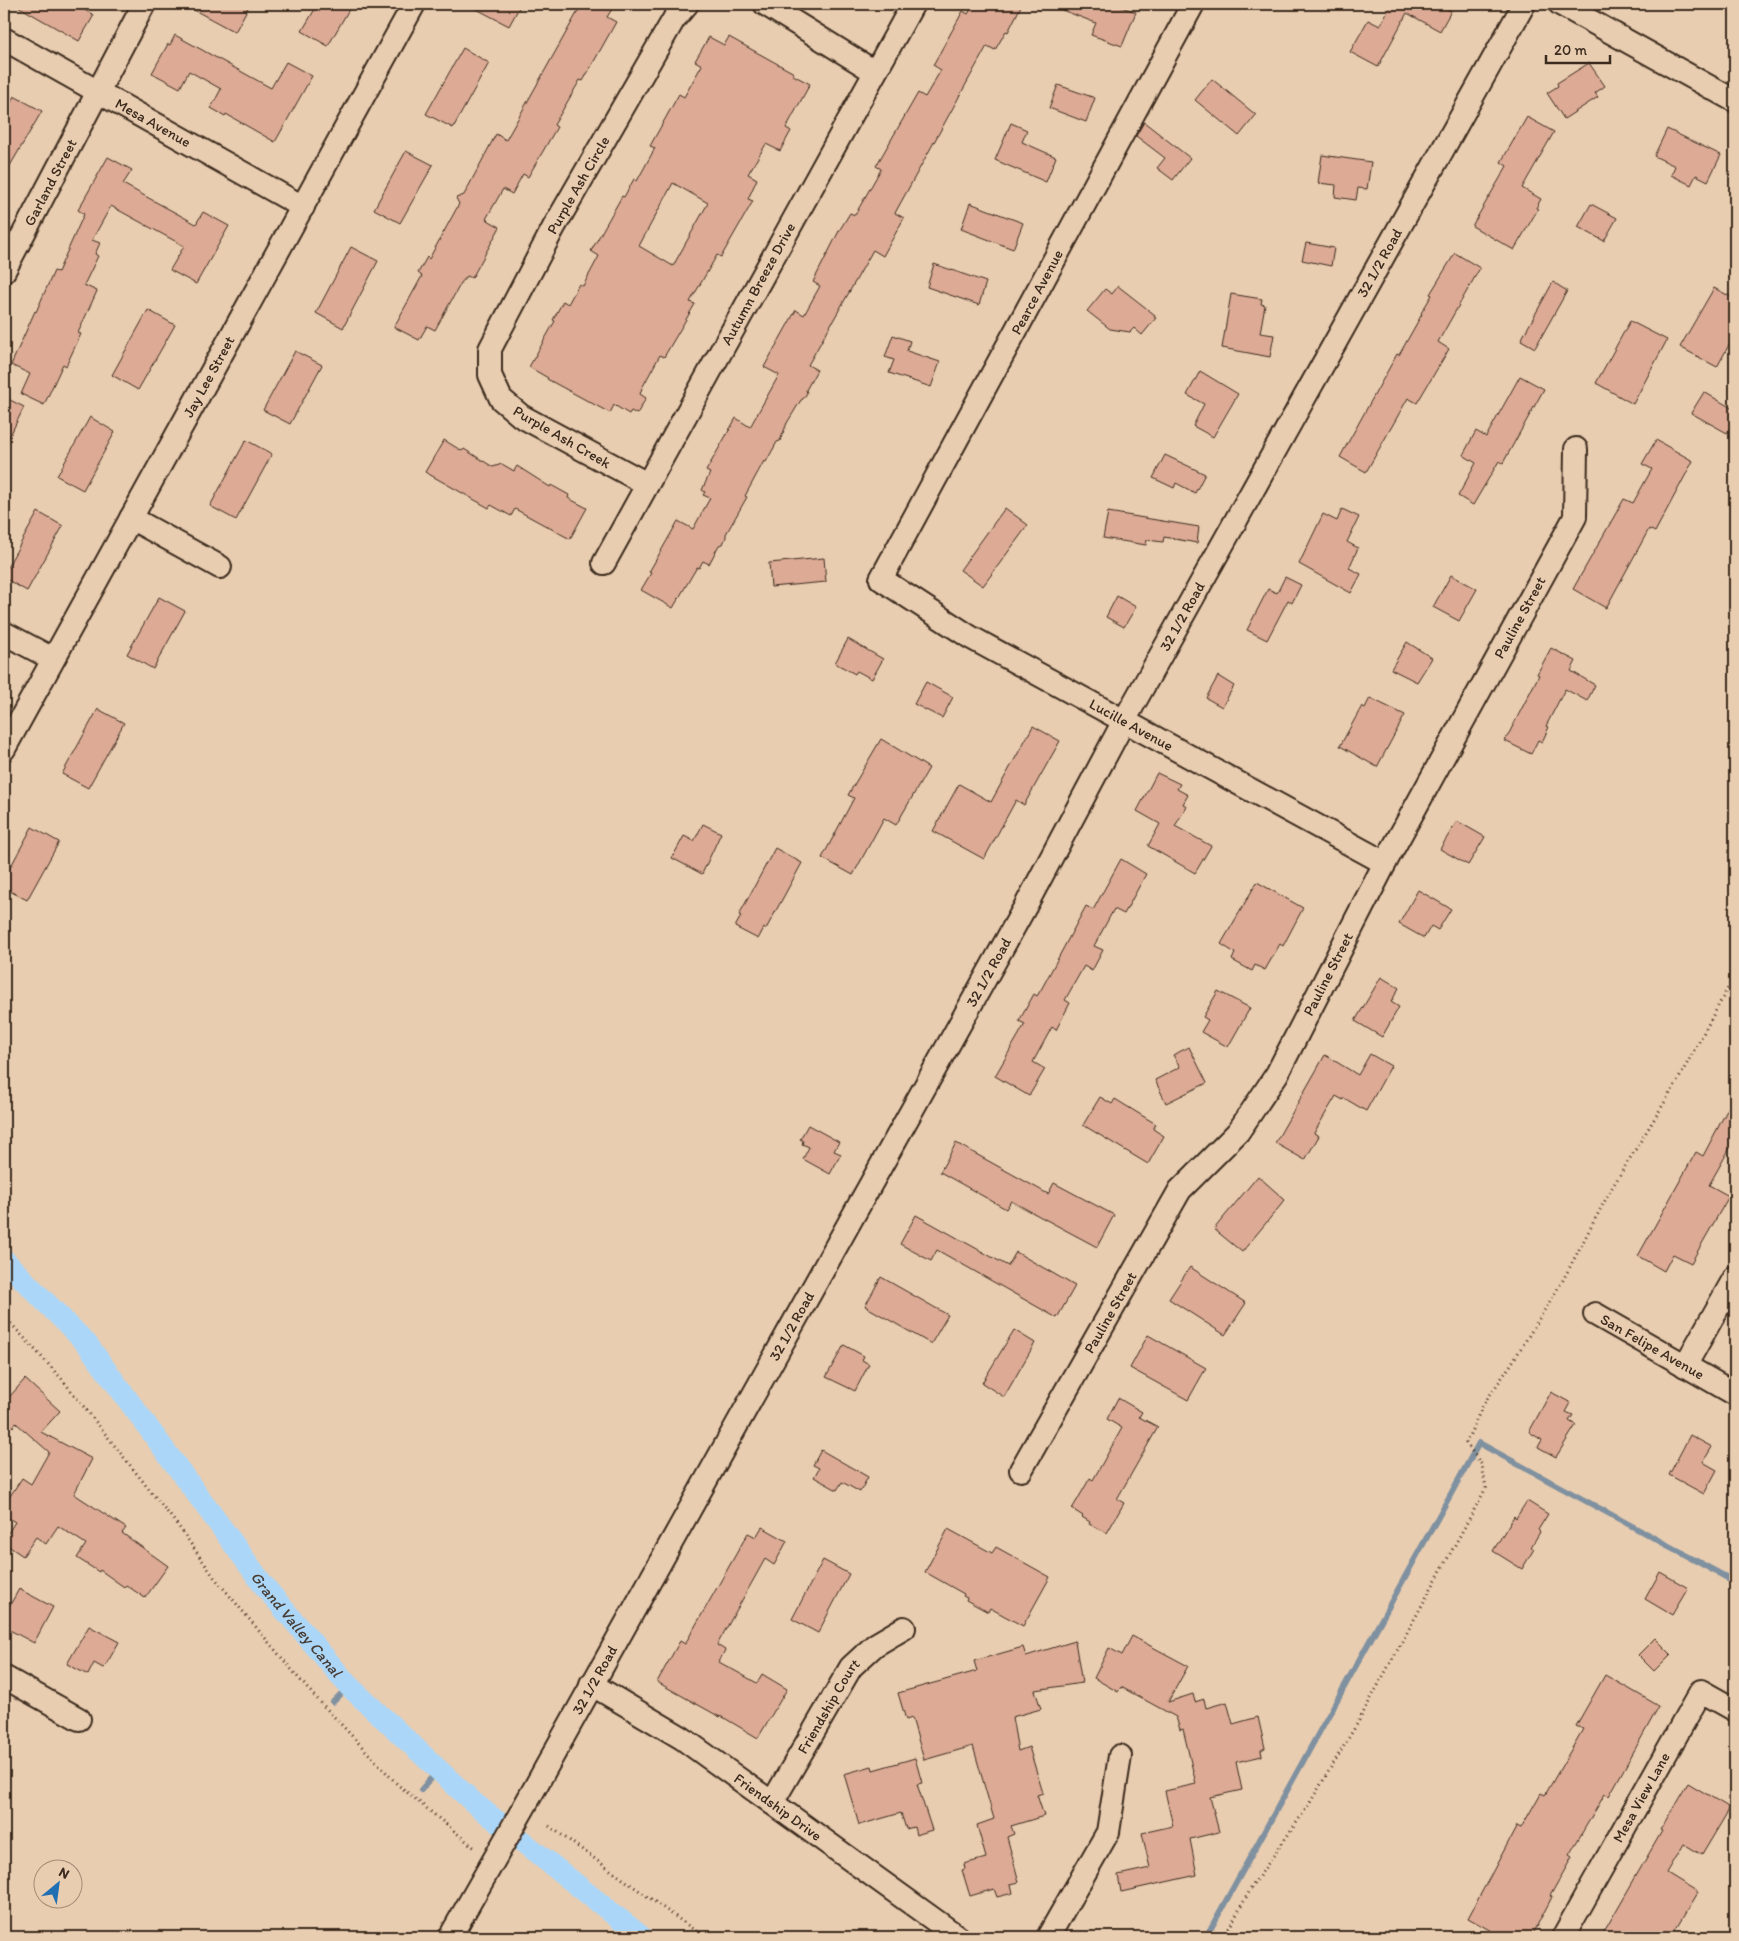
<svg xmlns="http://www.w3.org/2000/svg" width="1739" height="1941" font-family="Itim,sans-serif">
	<rect width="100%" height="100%" fill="#e9cdb0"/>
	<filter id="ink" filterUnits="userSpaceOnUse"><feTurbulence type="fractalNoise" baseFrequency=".02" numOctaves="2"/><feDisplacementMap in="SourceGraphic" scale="10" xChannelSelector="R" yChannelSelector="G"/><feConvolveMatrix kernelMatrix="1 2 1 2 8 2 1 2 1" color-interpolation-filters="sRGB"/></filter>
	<g filter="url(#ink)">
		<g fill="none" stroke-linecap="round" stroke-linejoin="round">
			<!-- stream -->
			<g stroke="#7f91a0" stroke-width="6">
				<polyline points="333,1702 349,1686"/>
				<polyline points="421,1790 438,1770"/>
				<polyline points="1206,1937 1479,1443 1735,1582"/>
			</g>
			<!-- canal -->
			<path stroke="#acd6f7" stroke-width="22" id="s1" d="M4,1260L87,1344L265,1587L349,1686L473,1802L642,1937"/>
		</g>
		<!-- building -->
		<g fill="#dcaa95" stroke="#3b2a1e" fill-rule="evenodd">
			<polygon points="14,4 73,4 94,15 79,41"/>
			<polygon points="183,4 250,4 235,32"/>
			<polygon points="318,4 352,4 328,46 302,31"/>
			<polygon points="467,4 521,4 509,26"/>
			<polygon points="582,4 615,4 607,17 616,22 583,81 580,80 554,125 557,127 528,177 523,174 512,194 503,189 486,219 500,227 472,278 467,276 461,283 435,330 427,326 419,340 394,327 422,276 418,273 427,257 429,259 459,204 456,198 464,195 496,134 506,140"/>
			<polygon points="974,4 1022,4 1008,32 1006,31 995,50 987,46 895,213 904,218 883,256 873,250 808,365 817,370 806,390 807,393 803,399 801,400 787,423 780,441 777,442 766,462 764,461 745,496 747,497 726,534 726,537 723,544 719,545 709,564 703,561 699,568 697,567 673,608 641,590 651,573 649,572 678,521 693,529 710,498 703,495 705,492 702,490 710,473 706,471 736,418 750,427 779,375 764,367 796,310 804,315 820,286 813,282 839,231 850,213 855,215 881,169 876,166 918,93 925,97 941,70 933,65 963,11 968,14"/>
			<polygon points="1050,4 1113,4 1136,12 1122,46 1091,35 1096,23 1049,5"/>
			<polygon points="1390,4 1438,4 1451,11 1440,31 1407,13 1378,67 1350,52 1368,20 1380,26 1391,4"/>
			<polygon points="175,35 271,88 286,62 312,76 275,142 226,114 225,116 211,108 221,89 189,71 180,88 152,73 168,44 170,45"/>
			<path d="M709,37L724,45L729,37L794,73L793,75L810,84L786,128L791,131L780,151L766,144L748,174L757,179L748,199L753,201L721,257L717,255L690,302L695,304L664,357L660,355L642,388L640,394L646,398L637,414L631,411L629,414L614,405L610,413L547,379L548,378L529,367L555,321L553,320L563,301L568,304L579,284L583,286L599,256L591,251L622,196L624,197L634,179L637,181L655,148L650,146L679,94L684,97L702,65L695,61ZM673,183L708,203L673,266L639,246Z"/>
			<polygon points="463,48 489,63 453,128 426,114"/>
			<polygon points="1589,63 1605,86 1595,93 1598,97 1564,119 1547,93 1558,86 1557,83"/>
			<polygon points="1212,79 1256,115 1239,136 1195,100"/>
			<polygon points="1058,85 1095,98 1086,122 1049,108"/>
			<polygon points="14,96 42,111 4,176 4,116"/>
			<polygon points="1527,117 1554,132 1522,188 1541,199 1536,208 1538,209 1514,250 1472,226 1507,166 1501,162"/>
			<polygon points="1144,122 1190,158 1173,180 1157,168 1165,158 1136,136"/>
			<polygon points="1011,123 1027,130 1022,142 1056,157 1046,182 995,160"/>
			<polygon points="1667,129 1721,155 1708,181 1696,175 1691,185 1671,175 1675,166 1654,156"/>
			<polygon points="406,151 433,165 400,223 374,209"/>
			<polygon points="1322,155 1371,162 1367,189 1358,188 1356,200 1335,197 1336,185 1318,183"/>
			<polygon points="108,157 132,170 123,184 196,224 203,212 229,226 196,284 170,270 184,246 111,206 92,240 100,243 95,254 98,256 84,285 97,291 78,333 81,334 66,366 63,364 44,405 21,394 30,374 11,365 35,311 36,312 54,271 58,272 84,214 78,210"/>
			<polygon points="970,203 1023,223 1013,249 961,229"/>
			<polygon points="1591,204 1617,218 1604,241 1578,227"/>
			<polygon points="1306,243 1334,248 1331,266 1302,260"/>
			<polygon points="351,247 378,261 343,328 316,313"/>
			<polygon points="1455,253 1480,268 1438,342 1449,349 1417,403 1408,398 1366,472 1340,457 1397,354 1399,355 1422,314 1421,313 1432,295 1430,294"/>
			<polygon points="934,264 986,282 979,305 927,287"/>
			<polygon points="1553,282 1567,291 1535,348 1521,340"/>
			<polygon points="1118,286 1155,315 1154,317 1156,318 1142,335 1134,328 1130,332 1110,329 1087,311 1105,289 1112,294"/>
			<polygon points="1714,288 1735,299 1735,334 1717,367 1680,347"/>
			<polygon points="1231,294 1262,299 1261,304 1265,305 1260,333 1274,335 1270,357 1222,348"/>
			<polygon points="148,310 175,325 138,390 112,375"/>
			<polygon points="1630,321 1667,340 1633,404 1596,383"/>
			<polygon points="893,335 910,341 907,351 940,362 931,387 889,373 894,360 885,357"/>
			<polygon points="295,351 322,365 290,424 263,410"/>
			<polygon points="1200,371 1238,394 1213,437 1193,426 1204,404 1187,395"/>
			<polygon points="1520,376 1544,389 1503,463 1499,461 1473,505 1458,496 1476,463 1463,455 1476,431 1486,437"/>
			<polygon points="1704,392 1735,410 1735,419 1727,433 1691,413"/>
			<polygon points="4,397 24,407 4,448"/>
			<polygon points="90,417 115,432 83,490 57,476"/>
			<polygon points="246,440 272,454 236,520 210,506"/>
			<polygon points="444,440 462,451 464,449 493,467 502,464 514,471 517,466 550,487 551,485 569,495 568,498 587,508 570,539 515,509 511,516 491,505 489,508 425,472"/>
			<polygon points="1656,440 1693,461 1655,532 1649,529 1606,608 1573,589 1624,499 1633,503 1652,469 1642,464"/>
			<polygon points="1165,455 1205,474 1195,493 1176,483 1174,488 1153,478"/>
			<polygon points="1005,508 1028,525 983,586 960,570"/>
			<polygon points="1342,509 1359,517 1347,542 1358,548 1349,568 1361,574 1351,593 1299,564 1323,514 1337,521"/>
			<polygon points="38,512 63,526 27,591 4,578 4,573"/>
			<polygon points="1108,512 1199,527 1197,543 1164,537 1163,542 1147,540 1146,545 1103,538"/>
			<polygon points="824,558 826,582 771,587 769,563"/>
			<polygon points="1451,575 1477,589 1459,621 1433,607"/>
			<polygon points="1285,577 1301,585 1292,603 1288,600 1267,640 1247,630 1268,589 1277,593"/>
			<polygon points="1117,596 1136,607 1124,627 1106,617"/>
			<polygon points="159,597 185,611 153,669 127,654"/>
			<polygon points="848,639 883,659 872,679 857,671 855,674 835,663"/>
			<polygon points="1407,642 1432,658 1417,682 1391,669"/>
			<polygon points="1551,648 1576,661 1571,671 1595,685 1587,701 1565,689 1546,726 1549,727 1542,742 1538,740 1531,754 1505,741 1539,675 1537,674"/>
			<polygon points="1218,676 1234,686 1222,707 1206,698"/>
			<polygon points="926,682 953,697 942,718 914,704"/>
			<polygon points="1370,698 1405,715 1377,767 1340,746 1362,706 1365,708"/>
			<polygon points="98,709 124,723 88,788 62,774"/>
			<polygon points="1033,726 1060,741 1024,805 1016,800 984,859 933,831 959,784 991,802"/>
			<polygon points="881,739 929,768 896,825 884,818 853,875 822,858 854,798 848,795"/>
			<polygon points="1157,773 1180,784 1177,789 1188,795 1183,804 1187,806 1175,826 1211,846 1195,873 1148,846 1160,824 1137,811"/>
			<polygon points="1457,821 1485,837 1468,865 1440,849"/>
			<polygon points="703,824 721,833 702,874 672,858 684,836 694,841"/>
			<polygon points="32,827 59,842 27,900 4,888 4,879"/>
			<polygon points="775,848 802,863 766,929 764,928 758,939 735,927 741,916 739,915"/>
			<polygon points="1121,859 1146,874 1124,914 1114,909 1094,946 1103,950 1092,971 1084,966 1065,1000 1070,1003 1056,1030 1052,1027 1033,1062 1045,1069 1029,1096 995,1076 1025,1024 1019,1021 1034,994 1037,996 1042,988 1086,906 1093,910"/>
			<polygon points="1257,882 1303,908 1283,946 1280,944 1265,970 1255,965 1252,971 1232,960 1235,953 1221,944"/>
			<polygon points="1418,890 1451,909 1438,930 1431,926 1424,938 1399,924"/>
			<polygon points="1381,977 1399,988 1391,1002 1399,1007 1382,1037 1355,1021"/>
			<polygon points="1218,991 1250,1008 1228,1047 1201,1032 1208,1020 1203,1017"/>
			<polygon points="1189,1047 1207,1083 1166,1103 1155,1080 1180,1067 1173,1055"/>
			<polygon points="1370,1054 1391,1066 1366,1111 1344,1098 1343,1100 1336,1096 1314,1133 1319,1136 1305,1160 1275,1143 1325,1055 1358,1075"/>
			<polygon points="1735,1095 1735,1139 1709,1185 1729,1196 1691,1263 1673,1254 1664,1271 1638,1256 1696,1152 1703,1156"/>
			<polygon points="1100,1097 1112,1104 1115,1099 1146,1118 1156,1124 1153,1129 1164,1136 1148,1164 1083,1125"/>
			<polygon points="808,1125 839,1142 834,1151 841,1154 830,1174 803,1159 809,1147 802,1144 803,1141 800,1139"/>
			<polygon points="956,1143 1048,1194 1054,1183 1114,1215 1097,1247 1011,1201 1006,1209 940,1172"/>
			<polygon points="1258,1176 1285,1200 1242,1252 1214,1229"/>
			<polygon points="916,1215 1008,1266 1016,1252 1075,1286 1057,1318 937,1250 931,1261 900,1244"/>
			<polygon points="1190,1267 1246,1303 1225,1335 1169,1299"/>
			<polygon points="881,1277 948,1315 931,1344 865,1306"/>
			<polygon points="1014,1330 1035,1343 1004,1397 982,1383"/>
			<polygon points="1148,1335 1206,1368 1188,1400 1130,1368"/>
			<polygon points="844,1345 864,1356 862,1360 869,1364 855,1391 826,1377"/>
			<polygon points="25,1379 60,1411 41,1432 92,1459 74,1494 126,1528 122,1533 168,1566 145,1598 126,1585 124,1587 100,1570 99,1572 77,1558 86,1544 58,1526 46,1544 36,1537 23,1556 4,1543 4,1539 15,1522 4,1515 4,1505 22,1478 31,1484 49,1452 16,1423 13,1427 4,1419 4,1403"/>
			<polygon points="1551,1392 1571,1403 1566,1412 1573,1415 1569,1421 1576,1425 1556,1457 1538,1447 1542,1440 1529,1432"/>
			<polygon points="1118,1398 1142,1412 1139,1417 1158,1427 1117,1499 1124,1503 1107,1533 1089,1524 1090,1522 1082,1517 1083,1516 1072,1509 1090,1478 1093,1480 1122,1428 1107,1419"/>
			<polygon points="1690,1435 1712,1447 1703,1462 1717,1470 1704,1494 1669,1475"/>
			<polygon points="821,1450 868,1477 860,1492 842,1482 837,1490 814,1477 819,1468 813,1465"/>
			<polygon points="1527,1501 1548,1514 1538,1530 1540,1532 1531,1547 1534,1549 1522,1569 1493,1551 1514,1516 1516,1518"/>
			<polygon points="762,1527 787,1541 774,1565 765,1559 717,1645 725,1650 719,1662 757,1683 762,1674 787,1689 758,1738 721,1716 720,1717 657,1682 680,1641 685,1644 748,1533 756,1537"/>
			<polygon points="948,1529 992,1553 996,1547 1050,1577 1023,1626 990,1608 988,1612 966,1600 967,1598 963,1596 964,1594 925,1572"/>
			<polygon points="823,1560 849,1574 818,1633 792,1619"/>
			<polygon points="1660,1572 1688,1588 1672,1615 1645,1599"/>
			<polygon points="19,1589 53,1607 34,1643 4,1627 4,1602 10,1605"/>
			<polygon points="89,1626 119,1642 106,1665 103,1668 94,1663 88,1675 67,1664"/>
			<polygon points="1132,1636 1188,1666 1168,1702 1193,1694 1195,1702 1204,1699 1206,1708 1227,1702 1233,1724 1258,1717 1265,1748 1261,1750 1262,1756 1236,1762 1242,1790 1210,1797 1219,1832 1190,1839 1197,1875 1121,1892 1118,1875 1150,1868 1142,1833 1173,1826 1165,1791 1196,1784 1183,1729 1180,1730 1176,1717 1121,1687 1118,1692 1094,1678 1109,1648 1122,1655"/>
			<polygon points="1655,1638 1671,1654 1654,1671 1638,1655"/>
			<polygon points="1075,1641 1082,1683 1035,1690 1041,1709 1012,1717 1018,1751 1029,1747 1043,1793 1037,1795 1044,1816 1011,1826 1014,1834 1007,1837 1019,1882 1011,1884 1013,1893 997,1897 994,1889 970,1896 962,1870 965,1869 964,1864 986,1858 977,1825 994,1819 973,1746 924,1760 912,1718 906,1720 898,1693 977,1671 974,1661 1023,1647 1026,1656"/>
			<polygon points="1605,1675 1659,1706 1609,1796 1605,1794 1569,1855 1572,1857 1550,1896 1552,1897 1531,1937 1502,1937 1468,1918 1517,1826 1521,1828 1541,1793 1545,1795 1583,1729 1576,1726"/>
			<polygon points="915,1758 922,1783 917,1784 932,1830 916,1835 914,1827 906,1829 901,1813 859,1825 844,1774 872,1766 873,1770"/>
			<polygon points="1688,1783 1730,1808 1702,1855 1684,1844 1667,1873 1698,1892 1671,1937 1601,1937 1662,1831 1660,1830"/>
		</g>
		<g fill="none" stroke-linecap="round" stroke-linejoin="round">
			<!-- minor casing -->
			<g stroke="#3b2a1e" stroke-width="26">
				<g id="minor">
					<polyline points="765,4 875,72"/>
					<path id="s2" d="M1193,4L881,579L970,637L1385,863"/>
					<polyline points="1560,4 1735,101"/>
					<path id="s3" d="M4,39L303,207"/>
					<path id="s4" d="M4,271L144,4"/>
					<path id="s5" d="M647,484L521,416L501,399L490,375V349L554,227L674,19L687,4"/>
					<polyline points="131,518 220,567"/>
					<path id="s6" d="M604,563L913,4"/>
					<polyline points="4,633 53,659"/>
					<path id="s7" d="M4,749L414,4"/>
					<path id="s8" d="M1595,1314L1735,1394"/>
					<polyline points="1685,1366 1735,1277"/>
					<path id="s9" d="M1021,1470L1180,1190L1238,1132L1277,1074L1385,863L1575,517L1576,449"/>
					<polyline points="4,1677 79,1719"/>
					<path id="s10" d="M591,1684L682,1738L958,1937"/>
					<path id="s11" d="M772,1803L851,1667L875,1645L904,1628"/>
					<path id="s12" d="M450,1937L523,1809L1025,907L1124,721L1524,4"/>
					<polyline points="1048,1937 1108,1832 1120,1756"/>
					<path id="s13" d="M1563,1937L1701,1691L1735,1710"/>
				</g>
			</g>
			<!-- path -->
			<g stroke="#3b2a1e" stroke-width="3" stroke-dasharray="1 4" stroke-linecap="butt">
				<polyline points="4,1316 61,1378 179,1527 214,1577 307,1688 397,1784 476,1849"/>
				<polyline points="549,1826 704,1937"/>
				<polyline points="1224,1937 1253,1885 1308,1806 1357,1724 1486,1488 1482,1465 1466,1443 1483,1405 1510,1366 1563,1280 1610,1191 1677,1082 1735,975"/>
			</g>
			<!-- minor -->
			<use href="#minor" stroke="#e9cdb0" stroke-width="22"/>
		</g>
	</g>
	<g text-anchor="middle" stroke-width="4.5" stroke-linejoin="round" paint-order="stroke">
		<!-- street labels -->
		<g font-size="15" fill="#3b2a1e" stroke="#e9cdb0">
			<text dy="5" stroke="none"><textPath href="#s3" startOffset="171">Mesa Avenue</textPath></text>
			<text dy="5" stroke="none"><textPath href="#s4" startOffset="100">Garland Street</textPath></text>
			<text dy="5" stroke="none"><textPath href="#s5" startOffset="408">Purple Ash Circle</textPath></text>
			<text dy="5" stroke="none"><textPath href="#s12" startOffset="1915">32 1/2 Road</textPath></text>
			<text dy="5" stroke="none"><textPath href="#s6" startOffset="319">Autumn Breeze Drive</textPath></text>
			<text transform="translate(1037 292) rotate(-62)" y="5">Pearce Avenue</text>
			<text dy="5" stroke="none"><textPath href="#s7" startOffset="425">Jay Lee Street</textPath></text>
			<text transform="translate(562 437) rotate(30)" y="5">Purple Ash Creek</text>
			<text dy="5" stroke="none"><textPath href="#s12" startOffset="1510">32 1/2 Road</textPath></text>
			<text dy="5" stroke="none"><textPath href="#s9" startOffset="991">Pauline Street</textPath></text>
			<text dy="5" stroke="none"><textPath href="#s2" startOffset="944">Lucille Avenue</textPath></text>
			<text dy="5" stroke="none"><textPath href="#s12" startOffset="1105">32 1/2 Road</textPath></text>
			<text dy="5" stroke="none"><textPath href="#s9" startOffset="586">Pauline Street</textPath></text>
			<text dy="5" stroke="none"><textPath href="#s9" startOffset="181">Pauline Street</textPath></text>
			<text dy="5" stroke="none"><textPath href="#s12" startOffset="700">32 1/2 Road</textPath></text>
			<text dy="5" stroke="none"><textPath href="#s8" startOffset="66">San Felipe Avenue</textPath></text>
			<text dy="5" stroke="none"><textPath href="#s12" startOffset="295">32 1/2 Road</textPath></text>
			<text dy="5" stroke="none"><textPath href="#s11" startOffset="112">Friendship Court</textPath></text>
			<text dy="5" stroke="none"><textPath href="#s13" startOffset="160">Mesa View Lane</textPath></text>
			<text dy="5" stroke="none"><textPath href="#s10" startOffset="224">Friendship Drive</textPath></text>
		</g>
		<!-- water labels -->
		<g font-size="16" font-style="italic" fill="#463b34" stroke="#e9cdb0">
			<text dy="6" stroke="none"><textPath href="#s1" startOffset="468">Grand Valley Canal</textPath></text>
		</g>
	</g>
	<!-- margin -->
	<rect width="1739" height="1941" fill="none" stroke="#e9cdb0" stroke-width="20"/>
	<rect x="10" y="10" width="1719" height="1921" fill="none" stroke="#3b2a1e" stroke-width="2" filter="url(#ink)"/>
	<!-- north arrow -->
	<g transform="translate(58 1884) rotate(29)"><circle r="24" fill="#e9cdb0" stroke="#a38c76"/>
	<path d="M0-4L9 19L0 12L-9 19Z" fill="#1f6fb2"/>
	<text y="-8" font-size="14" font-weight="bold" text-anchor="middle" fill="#3b2a1e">N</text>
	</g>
	<!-- scale -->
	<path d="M1546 55v8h64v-8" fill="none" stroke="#3b2a1e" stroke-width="2.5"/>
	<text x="1554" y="55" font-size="15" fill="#3b2a1e" stroke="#e9cdb0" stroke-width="4" paint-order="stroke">20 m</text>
</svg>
